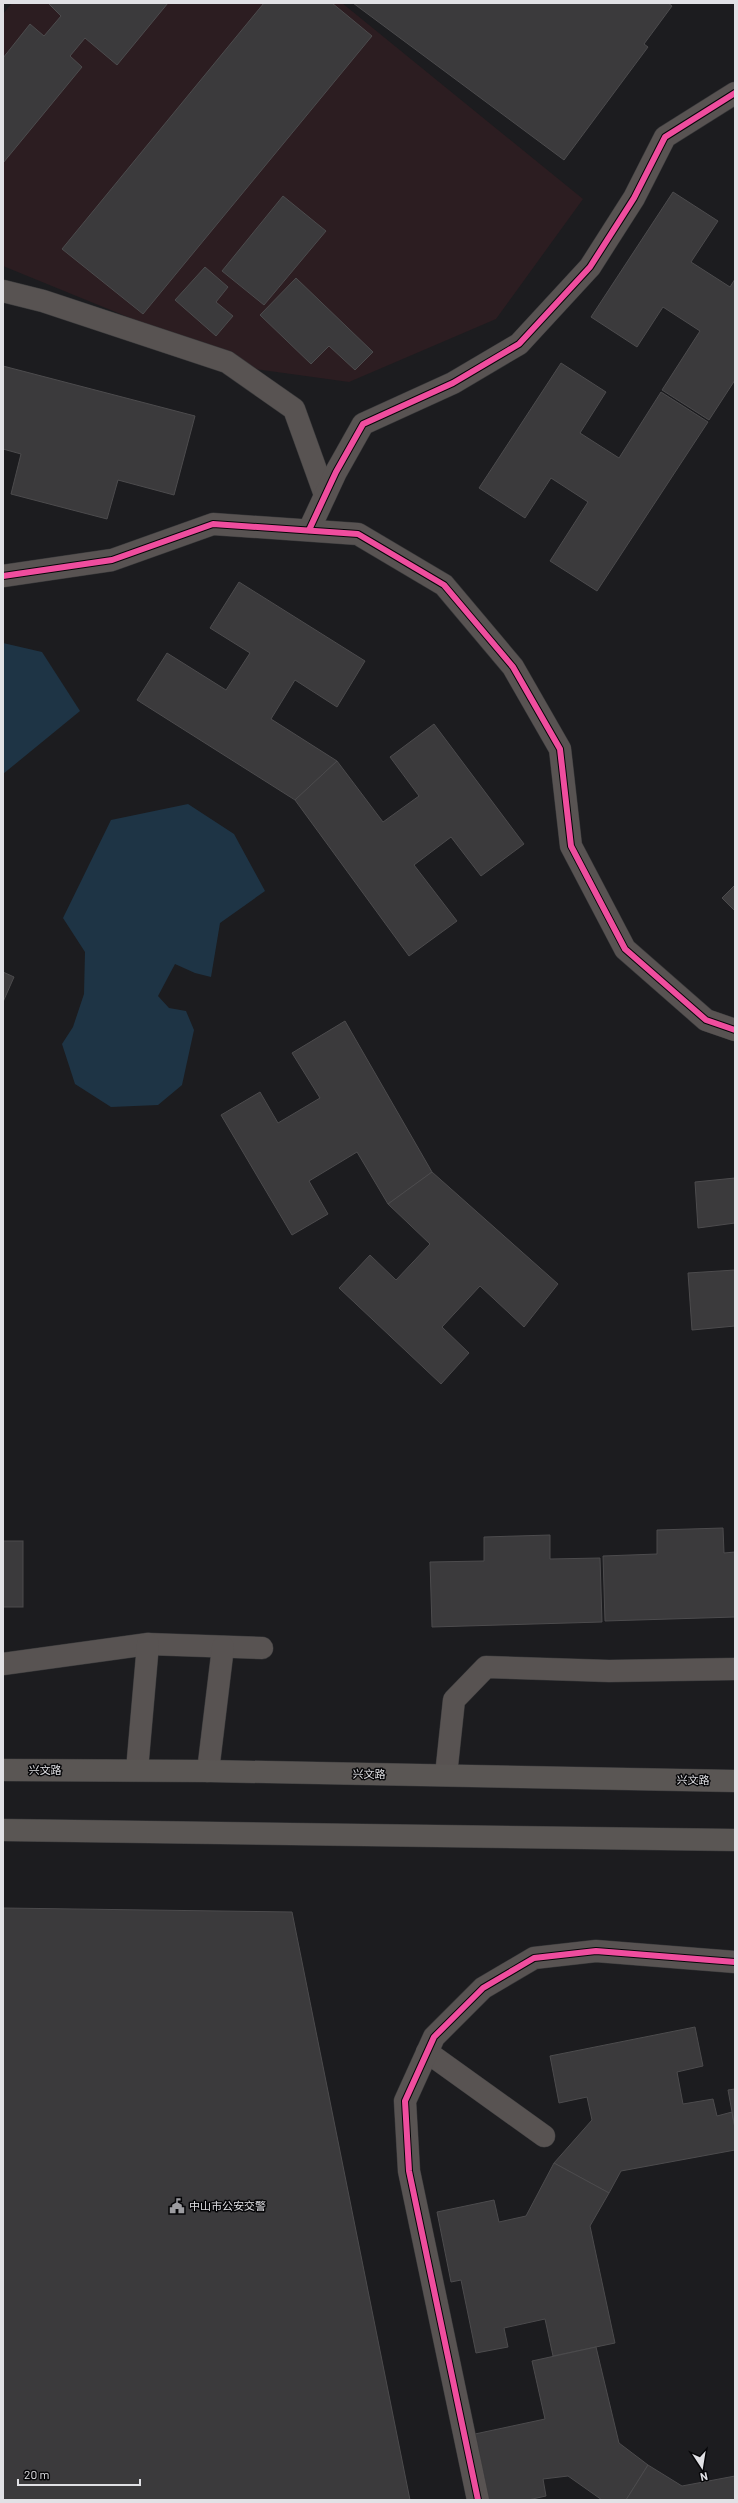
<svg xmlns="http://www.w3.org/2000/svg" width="738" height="2503" font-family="Barlow,'Noto Sans SC',sans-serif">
	<rect width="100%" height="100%" fill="#1c1c1f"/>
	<!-- commercial -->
	<polygon fill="#2c1d21" points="12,3 342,3 583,199 496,319 349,382 255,369 3,266 3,14"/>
	<!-- water -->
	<g fill="#1e3445">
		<polygon points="3,643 42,652 80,711 3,774"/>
		<polygon points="188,804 234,834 265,891 220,923 211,977 195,973 175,964 158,996 169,1008 186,1011 194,1030 182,1085 158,1105 111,1107 75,1084 62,1044 73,1027 84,994 85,952 63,918 111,820"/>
	</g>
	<!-- building -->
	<g fill="#3b3a3c" stroke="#4c4b4d">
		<polygon points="48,3 168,3 117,65 85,38 70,56 82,67 3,163 3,58 30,24 44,36 61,16"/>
		<polygon points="264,3 332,3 372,36 143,314 62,249"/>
		<polygon points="353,3 668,3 672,6 644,44 648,47 564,160"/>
		<polygon points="673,192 718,221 691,262 730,287 735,279 735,380 709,420 662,390 700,331 663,307 637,347 591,317"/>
		<polygon points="283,196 326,231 264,305 222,271"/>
		<polygon points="205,267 228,287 216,302 233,316 216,336 175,300"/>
		<polygon points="296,278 373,352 355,370 329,346 311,364 260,315"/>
		<polygon points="561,363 606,392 580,433 619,458 661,392 708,422 597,591 550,561 588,502 551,478 525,518 479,488"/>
		<polygon points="3,366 195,416 174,495 118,480 107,519 11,494 21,454 3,449"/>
		<polygon points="239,582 365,661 337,707 295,680 271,719 337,761 295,800 137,700 167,653 226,690 250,653 210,628"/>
		<polygon points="434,724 524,844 481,876 451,837 414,865 457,921 409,956 295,800 337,761 383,822 419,796 390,757"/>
		<polygon points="735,885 735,911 722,898"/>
		<polygon points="3,972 14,977 3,1002"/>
		<polygon points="345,1021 432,1172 388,1204 357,1152 309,1181 328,1214 292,1235 221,1115 260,1092 278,1123 320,1098 292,1053"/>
		<polygon points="432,1172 558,1284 524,1327 480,1286 442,1327 469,1353 441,1384 339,1288 370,1255 396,1280 430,1244 388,1204"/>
		<polygon points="735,1178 735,1223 698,1228 695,1182"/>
		<polygon points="735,1270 735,1326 692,1330 688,1273"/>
		<polygon points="723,1528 724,1553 735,1552 735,1617 605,1621 603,1556 657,1554 657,1530"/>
		<polygon points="550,1535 550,1559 600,1558 602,1622 432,1627 430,1562 484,1561 484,1537"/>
		<rect x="3" y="1541" width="20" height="66"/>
		<polygon points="3,1908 292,1912 410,2500 3,2500"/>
		<polygon points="695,2027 703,2066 677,2072 683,2104 713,2099 717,2116 732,2112 735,2128 735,2150 621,2171 609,2193 554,2163 592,2120 587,2097 559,2103 550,2056"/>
		<polygon points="735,2089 735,2128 728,2090"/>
		<polygon points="554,2163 609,2193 590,2226 615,2343 553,2356 545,2319 504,2328 508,2347 476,2353 461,2280 451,2282 437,2212 494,2200 499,2222 526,2216"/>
		<polygon points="596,2347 619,2443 648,2465 626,2500 602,2500 568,2476 543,2479 546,2496 528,2500 489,2500 475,2434 545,2419 532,2361"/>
		<polygon points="648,2465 682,2486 735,2476 735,2500 626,2500"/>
	</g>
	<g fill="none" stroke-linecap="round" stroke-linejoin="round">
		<!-- minor casing -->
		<g stroke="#38383a" stroke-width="23">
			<g id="minor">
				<polyline points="3,291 43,301 227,362 294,409 325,495"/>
				<polyline points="309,530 336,472 363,424 453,383 519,344 590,267 634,198 665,137 735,93"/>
				<polyline points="3,576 112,560 213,524 358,534 444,585 513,667 560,749 571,846 625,949 706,1020 735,1030"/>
				<polyline points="3,1664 148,1644 262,1648"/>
				<polyline points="137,1770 148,1644"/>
				<polyline points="208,1771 223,1647"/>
				<polyline points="446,1775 454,1700 486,1667 609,1671 735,1669"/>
				<polyline points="427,2052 544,2136"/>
				<polyline points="478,2500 409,2171 405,2101 434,2037 483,1988 534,1958 596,1951 735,1962"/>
			</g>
		</g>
		<!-- secondary casing -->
		<g stroke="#38383a" stroke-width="23">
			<g id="secondary">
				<polyline points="3,1770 208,1771 735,1781"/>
				<polyline points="3,1830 735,1840"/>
			</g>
		</g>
		<!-- minor -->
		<use href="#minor" stroke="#585352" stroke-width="22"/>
		<!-- secondary -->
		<use href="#secondary" stroke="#5a5654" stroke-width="22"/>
		<!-- cycleway casing -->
		<g stroke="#060608" stroke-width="8">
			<g id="cycleway">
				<polyline points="309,530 336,472 363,424 453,383 519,344 590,267 634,198 665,137 735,93"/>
				<polyline points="3,576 112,560 213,524 358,534 444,585 513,667 560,749 571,846 625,949 706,1020 735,1030"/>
				<polyline points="478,2500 409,2171 405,2101 434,2037 483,1988 534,1958 596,1951 735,1962"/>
			</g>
		</g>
		<!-- cycleway -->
		<use href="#cycleway" stroke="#ef4d9e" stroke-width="6"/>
	</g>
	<!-- icons -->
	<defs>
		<g id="civic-bare" transform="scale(1.2)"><path d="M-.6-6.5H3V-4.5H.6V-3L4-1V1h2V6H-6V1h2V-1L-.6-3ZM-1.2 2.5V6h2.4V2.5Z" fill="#9c9ca0" stroke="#060608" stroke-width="2.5" paint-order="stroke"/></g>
	</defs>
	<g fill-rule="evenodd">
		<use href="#civic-bare" x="177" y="2206"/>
	</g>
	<g text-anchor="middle" stroke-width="3" stroke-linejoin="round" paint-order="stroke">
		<!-- street labels -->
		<g font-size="11" fill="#e1e1e5" stroke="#060608">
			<text x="45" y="1774">兴文路</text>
			<text transform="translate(369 1774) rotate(1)" y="4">兴文路</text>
			<text transform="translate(693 1780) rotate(1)" y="4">兴文路</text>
		</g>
		<!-- poi labels -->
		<g font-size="11" fill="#e1e1e5" stroke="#060608" text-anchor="start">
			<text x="189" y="2210">中山市公安交警</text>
		</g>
	</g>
	<!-- border -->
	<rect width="738" height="2503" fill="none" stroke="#e1e1e5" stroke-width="8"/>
	<!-- north arrow -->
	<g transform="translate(702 2467) rotate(168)" stroke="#060608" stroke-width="3" paint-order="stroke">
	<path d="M0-3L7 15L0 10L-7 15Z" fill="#e1e1e5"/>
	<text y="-6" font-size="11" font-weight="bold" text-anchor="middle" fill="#e1e1e5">N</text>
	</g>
	<!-- scale -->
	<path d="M18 2479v6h122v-6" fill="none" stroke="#e1e1e5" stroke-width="2"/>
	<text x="24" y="2479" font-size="12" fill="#e1e1e5" stroke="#060608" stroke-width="3" paint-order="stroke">20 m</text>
</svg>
